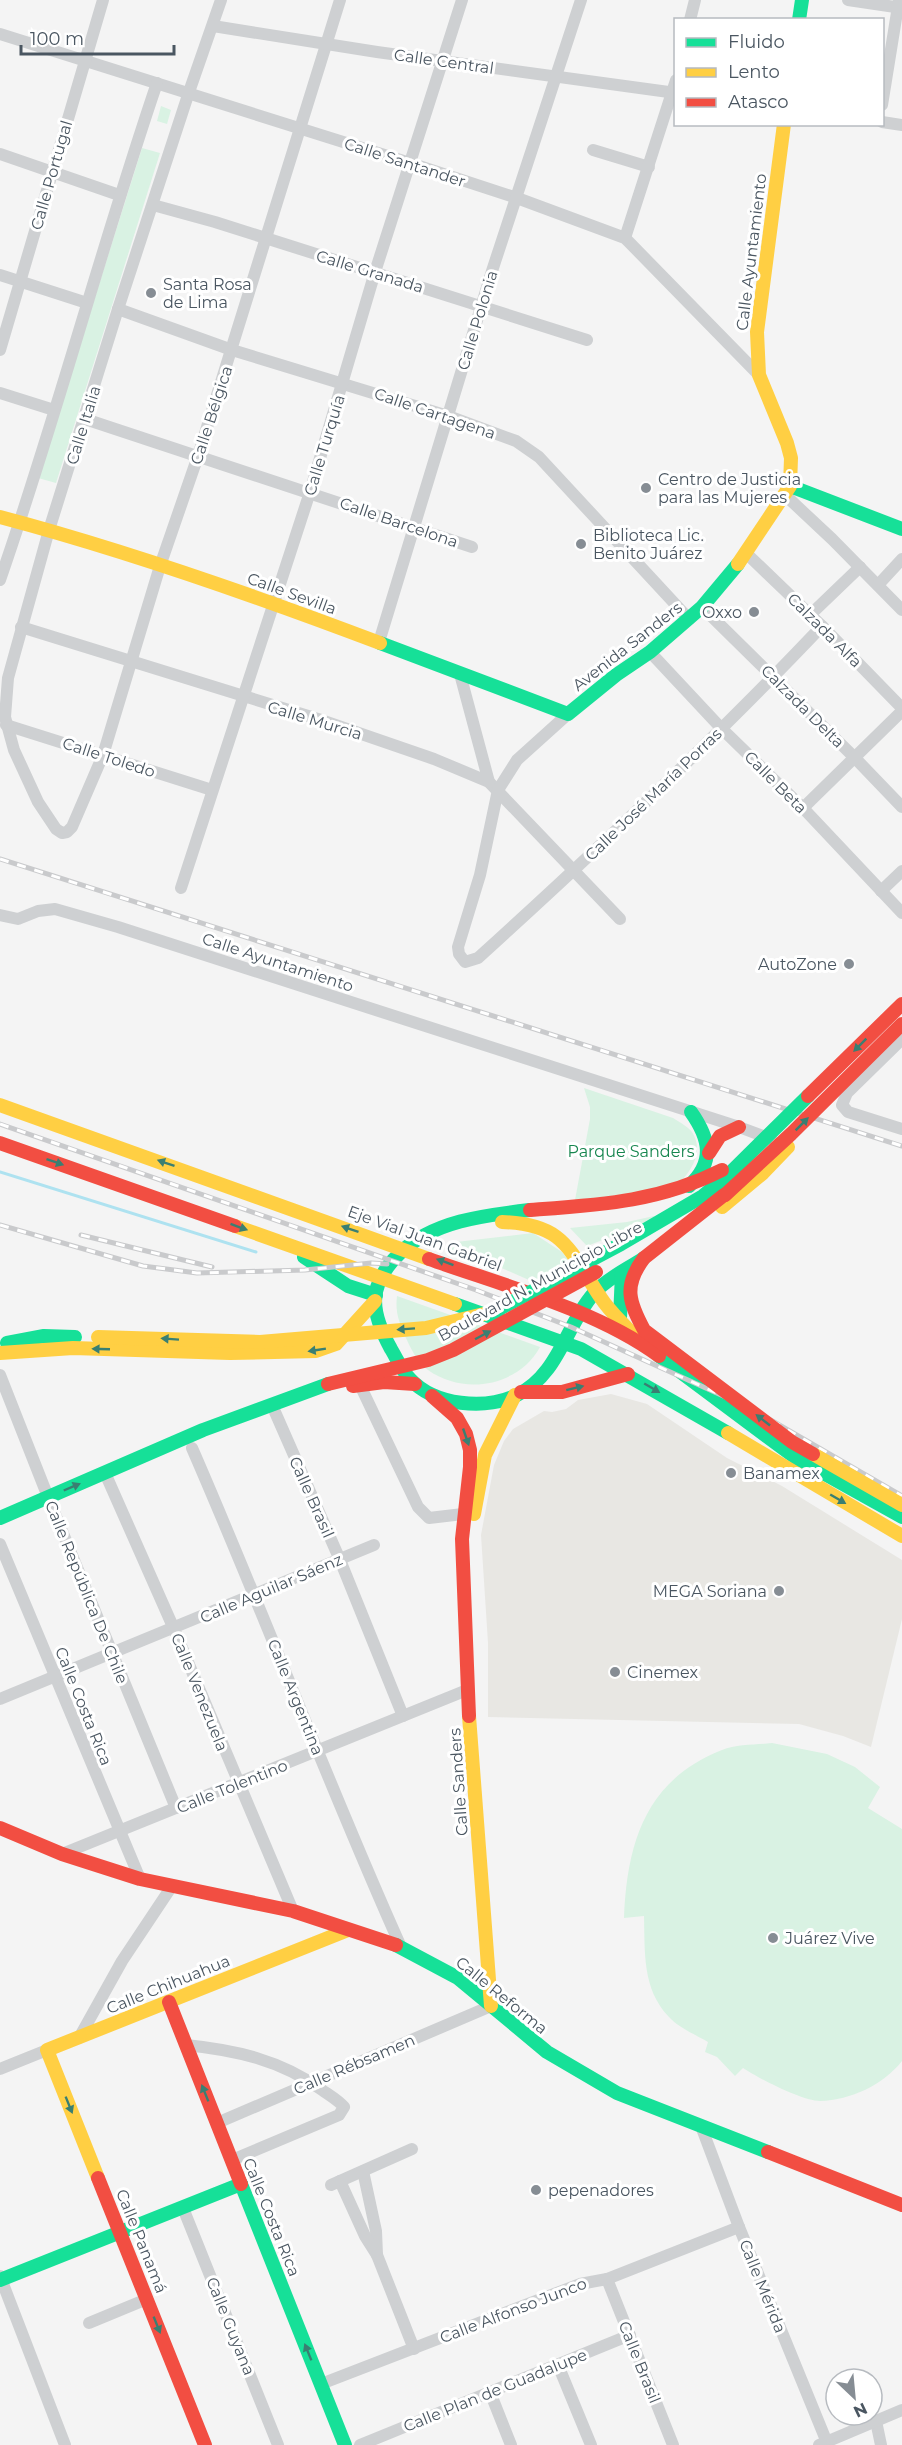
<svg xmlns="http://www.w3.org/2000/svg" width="902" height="2445" font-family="Montserrat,sans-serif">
	<rect width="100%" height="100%" fill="#f4f4f4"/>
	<!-- commercial -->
	<polygon fill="#e8e7e3" points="611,1394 647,1404 727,1458 782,1486 902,1560 902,1619 871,1747 843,1736 799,1724 488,1717 488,1643 481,1535 494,1465 504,1441 513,1429 544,1411 552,1412 566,1409 578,1400"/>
	<!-- green -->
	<g fill="#d9f2e3">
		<polygon points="161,106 171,110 167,124 157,121"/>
		<polygon points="142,148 160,153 56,483 38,478"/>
		<path d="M584,1088L673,1118C679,1122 687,1126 692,1132C706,1153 688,1177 672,1189L575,1200L590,1119V1107Z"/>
		<polygon points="654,1216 655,1220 587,1246 570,1228 627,1222"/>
		<polygon points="533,1233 562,1252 571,1264 538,1284 497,1266 444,1249 456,1242"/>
		<path d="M397,1296L540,1347C519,1386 464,1396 428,1370C417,1362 411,1349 405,1336C399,1322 395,1312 397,1296Z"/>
		<path d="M772,1743L827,1754L855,1767L880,1787L868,1808L902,1829V2061C883,2085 851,2100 820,2101C802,2101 758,2078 743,2068L735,2076L717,2057L705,2052L708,2042C696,2035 679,2028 669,2017C642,1989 645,1952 644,1916L624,1918C627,1842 646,1780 722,1750C737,1744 757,1745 772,1743Z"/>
	</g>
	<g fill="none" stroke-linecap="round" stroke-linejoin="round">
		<!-- stream -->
		<polyline stroke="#aee2f0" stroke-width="3" points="0,1172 256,1252"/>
		<!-- street -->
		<g stroke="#ced0d2" stroke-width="12">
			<polyline points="221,0 189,92 118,309 49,530 8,678 5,717 14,750 38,802 56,829 62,833 67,832 72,827 103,755 160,566 198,456 340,0"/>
			<polyline points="848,0 902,8"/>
			<polyline points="690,20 695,0"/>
			<polyline points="213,26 377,52 676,93"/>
			<polyline points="0,34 410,163 517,198 625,238 759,375"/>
			<polyline points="882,105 899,0"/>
			<polyline points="882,122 902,125"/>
			<polyline points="593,150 649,167"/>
			<polyline points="0,154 119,195"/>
			<polyline points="153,205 215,222 587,340"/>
			<polyline points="625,238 676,80"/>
			<polyline points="0,275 87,303"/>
			<polyline points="118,309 232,350 448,416 516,441 539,457 689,619"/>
			<polyline points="0,350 103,0"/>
			<polyline points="0,393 54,410"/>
			<polyline points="85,419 472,547"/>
			<polyline points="785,495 832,539 902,610"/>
			<polyline points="747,554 822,626 902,708"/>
			<path d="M0,580C57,416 101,247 157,83"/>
			<polyline points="878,585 902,559"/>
			<polyline points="702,607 854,757 902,807"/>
			<polyline points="810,615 860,567"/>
			<polyline points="21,627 318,719 434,759 489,782 620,919"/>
			<polyline points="379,642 492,271 581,0"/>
			<polyline points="650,652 721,728 803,808 902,913"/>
			<polyline points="460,674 489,782"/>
			<path d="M568,714L517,760L498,790L480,875L458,947L459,954L465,962L478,958C596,851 713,741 822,626"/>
			<polyline points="6,725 212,790"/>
			<polyline points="803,808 902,711"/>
			<polyline points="181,888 310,492 375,272 462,0"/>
			<polyline points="881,891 902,871"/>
			<polyline points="0,915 18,919 38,911 55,909 118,927 739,1127 771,1139"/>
			<polyline points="902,1039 847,1093 842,1105 848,1112 902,1129"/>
			<polyline points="0,1375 48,1497 176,1808"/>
			<polyline points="360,1385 418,1507 429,1518 463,1514"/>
			<polyline points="275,1412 340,1560 403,1716"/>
			<path d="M192,1448C264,1613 327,1782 401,1947"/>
			<polyline points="105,1473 174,1629 293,1911"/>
			<polyline points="0,1544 140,1879"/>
			<polyline points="0,1699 374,1545"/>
			<polyline points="62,1854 467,1690"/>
			<polyline points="79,2038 122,1961 172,1886"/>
			<path d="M186,2045C235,2050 281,2060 322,2090C329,2095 338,2100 344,2107L339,2115L232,2160"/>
			<polyline points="0,2069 47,2050"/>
			<polyline points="217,2123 491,2006"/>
			<polyline points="701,2126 739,2227 828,2445"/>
			<polyline points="363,2171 376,2231 377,2255"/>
			<polyline points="340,2181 365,2236 377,2255 414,2349"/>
			<polyline points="331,2185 412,2149"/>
			<polyline points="183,2208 278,2445"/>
			<polyline points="0,2276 65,2445"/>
			<polyline points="607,2279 673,2445"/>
			<polyline points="89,2323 147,2299"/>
			<polyline points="558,2365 591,2445"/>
			<polyline points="321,2384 580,2284 607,2279 739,2227"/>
			<polyline points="490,2392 511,2445"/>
			<polyline points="876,2421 881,2445"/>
			<polyline points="360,2445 630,2335"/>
			<polyline points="819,2445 902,2410"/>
		</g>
		<!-- fast -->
		<g stroke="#16e098" stroke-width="14">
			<polyline points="799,20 802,0"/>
			<polyline points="790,486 902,529"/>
			<polyline points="380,643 568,714 616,675 650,652 702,607 738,564"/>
			<path d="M689,1186C715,1162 710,1139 691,1112"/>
			<path d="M530,1210C486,1215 432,1221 399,1254C366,1286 371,1313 391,1349C397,1359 402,1371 410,1379C435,1406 485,1410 517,1395C559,1375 566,1324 595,1292C609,1277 628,1269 644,1258"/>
			<polyline points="304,1257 348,1286 376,1295"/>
			<polyline points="455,1304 581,1349 728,1433"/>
			<polyline points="620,1318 622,1273"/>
			<polyline points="7,1343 44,1336 75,1337"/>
			<polyline points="659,1356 796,1458 902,1517"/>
			<polyline points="0,1518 203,1430 328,1384"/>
			<polyline points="396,1945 458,1978 547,2052 617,2093 768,2152"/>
			<polyline points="241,2184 345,2445"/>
			<polyline points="0,2280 241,2184"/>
		</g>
		<!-- slow -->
		<g stroke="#ffcf43" stroke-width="14">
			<path d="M0,517C129,551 256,596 380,643"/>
			<polyline points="738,564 790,486 791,458 787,443 759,375 757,332 784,124"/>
			<polyline points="0,1105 429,1259"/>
			<polyline points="722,1207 763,1173 788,1147"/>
			<path d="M502,1222C566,1224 569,1251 601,1298C610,1312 623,1323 634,1336"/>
			<polyline points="235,1226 455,1304"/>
			<polyline points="0,1353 73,1348 230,1353 316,1351 336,1344 375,1301"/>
			<polyline points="728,1433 902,1536"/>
			<polyline points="474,1514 485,1455 515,1395"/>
			<polyline points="469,1716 491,2006"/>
			<polyline points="98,2178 47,2050 348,1930"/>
		</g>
		<!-- jam -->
		<g stroke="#f24e42" stroke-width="14">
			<polyline points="0,1143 235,1226"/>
			<polyline points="709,1153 720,1136 739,1127"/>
			<path d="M429,1259C502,1285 597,1310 659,1356"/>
			<polyline points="353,1386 384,1382 415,1384"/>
			<polyline points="521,1392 562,1392 628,1374"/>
			<polyline points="432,1396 457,1418 466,1434 470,1450 470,1467 462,1539 469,1716"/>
			<polyline points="0,1828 62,1854 140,1879 293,1911 396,1945"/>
			<polyline points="169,2002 241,2184"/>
			<polyline points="768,2152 902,2205"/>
			<polyline points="98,2178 205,2445"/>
		</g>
		<!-- rail casing -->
		<g stroke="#c9cacc" stroke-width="5">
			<g id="rail">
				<polyline points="0,859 902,1146"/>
				<polyline points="0,1124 476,1290 571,1327 752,1409 902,1496"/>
				<polyline points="0,1225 143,1266 197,1273 305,1270 371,1263 387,1264"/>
				<polyline points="81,1235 212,1267"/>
			</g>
		</g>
		<!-- rail -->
		<use href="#rail" stroke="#fff" stroke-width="3" stroke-dasharray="9" stroke-linecap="butt"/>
		<!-- fast-bridge -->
		<polyline stroke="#16e098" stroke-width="14" points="484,1314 499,1309 621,1244 703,1196 726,1177 808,1096"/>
		<!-- slow-bridge -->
		<g stroke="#ffcf43" stroke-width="14">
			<polyline points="98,1337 260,1342 426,1328 484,1314"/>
			<polyline points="813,1454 902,1505"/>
		</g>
		<!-- jam-bridge -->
		<g stroke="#f24e42" stroke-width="14">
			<polyline points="808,1096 902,1004"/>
			<path d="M724,1195L644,1258C623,1286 629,1302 644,1330L792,1442L813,1454"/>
			<polyline points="725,1195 791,1134 902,1024"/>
			<path d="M530,1210C599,1205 659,1202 722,1170"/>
			<polyline points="328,1384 428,1360 453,1350 596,1272"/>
		</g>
	</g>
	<!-- one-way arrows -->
	<defs><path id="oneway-solid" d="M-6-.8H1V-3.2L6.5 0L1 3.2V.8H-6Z" transform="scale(1.5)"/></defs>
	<g fill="#3a7f72">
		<use href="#oneway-solid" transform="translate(860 1045) rotate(135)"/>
		<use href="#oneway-solid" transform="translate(802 1124) rotate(-45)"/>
		<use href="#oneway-solid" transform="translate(55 1162) rotate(19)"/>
		<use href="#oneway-solid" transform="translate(166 1163) rotate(-161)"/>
		<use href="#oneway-solid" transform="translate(239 1227) rotate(20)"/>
		<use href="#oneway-solid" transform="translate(350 1229) rotate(-161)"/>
		<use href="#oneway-solid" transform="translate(445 1262) rotate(-160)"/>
		<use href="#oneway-solid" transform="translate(406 1329) rotate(176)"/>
		<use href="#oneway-solid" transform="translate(483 1335) rotate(-28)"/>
		<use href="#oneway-solid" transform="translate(170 1339) rotate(-176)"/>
		<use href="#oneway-solid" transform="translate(101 1349) rotate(-178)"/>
		<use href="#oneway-solid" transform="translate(317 1350) rotate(171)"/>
		<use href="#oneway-solid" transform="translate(575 1388) rotate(-14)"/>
		<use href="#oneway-solid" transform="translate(652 1388) rotate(30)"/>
		<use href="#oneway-solid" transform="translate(763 1420) rotate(-142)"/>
		<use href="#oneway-solid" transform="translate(466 1437) rotate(71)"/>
		<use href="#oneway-solid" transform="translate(72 1487) rotate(-23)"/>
		<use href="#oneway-solid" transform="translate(838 1499) rotate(30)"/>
		<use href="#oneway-solid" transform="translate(205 2093) rotate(-112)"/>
		<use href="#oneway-solid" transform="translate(69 2105) rotate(68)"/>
		<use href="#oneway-solid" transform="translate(157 2325) rotate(68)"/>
		<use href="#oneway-solid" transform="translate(308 2352) rotate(-112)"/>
	</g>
	<!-- markers -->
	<g fill="#868d94" stroke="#fff" stroke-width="2">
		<circle cx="151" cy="293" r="6"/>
		<circle cx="646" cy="488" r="6"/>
		<circle cx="581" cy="544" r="6"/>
		<circle cx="754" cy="612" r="6"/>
		<circle cx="849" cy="964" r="6"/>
		<circle cx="731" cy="1473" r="6"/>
		<circle cx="779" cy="1591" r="6"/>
		<circle cx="615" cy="1672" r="6"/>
		<circle cx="773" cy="1938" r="6"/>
		<circle cx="536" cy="2190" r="6"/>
	</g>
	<g text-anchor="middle" stroke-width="6" stroke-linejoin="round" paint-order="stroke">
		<!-- street labels -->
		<g font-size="16" fill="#4a5661" stroke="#fff">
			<text transform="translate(444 61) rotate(8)" y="6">Calle Central</text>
			<text transform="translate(405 162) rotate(18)" y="6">Calle Santander</text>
			<text transform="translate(51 175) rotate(-74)" y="6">Calle Portugal</text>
			<text transform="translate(751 252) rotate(-83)" y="6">Calle Ayuntamiento</text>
			<text transform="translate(370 271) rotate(17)" y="6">Calle Granada</text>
			<text transform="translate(477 320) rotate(-73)" y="6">Calle Polonia</text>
			<text transform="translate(435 413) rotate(19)" y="6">Calle Cartagena</text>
			<text transform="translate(211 415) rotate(-72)" y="6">Calle Bélgica</text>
			<text transform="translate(83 425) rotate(-73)" y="6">Calle Italia</text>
			<text transform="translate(324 445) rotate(-73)" y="6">Calle Turquía</text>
			<text transform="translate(399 522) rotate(19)" y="6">Calle Barcelona</text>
			<text transform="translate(292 593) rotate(20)" y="6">Calle Sevilla</text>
			<text transform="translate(825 630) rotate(45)" y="6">Calzada Alfa</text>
			<text transform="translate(627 646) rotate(-38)" y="6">Avenida Sanders</text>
			<text transform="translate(803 706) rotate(45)" y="6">Calzada Delta</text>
			<text transform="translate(315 720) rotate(17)" y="6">Calle Murcia</text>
			<text transform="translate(109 757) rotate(18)" y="6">Calle Toledo</text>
			<text transform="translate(776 782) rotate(45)" y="6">Calle Beta</text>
			<text transform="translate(653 794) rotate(-44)" y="6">Calle José María Porras</text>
			<text transform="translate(278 962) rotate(18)" y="6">Calle Ayuntamiento</text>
			<text transform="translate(425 1238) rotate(20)" y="6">Eje Vial Juan Gabriel</text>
			<text transform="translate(540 1281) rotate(-29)" y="6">Boulevard N. Municipio Libre</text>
			<text transform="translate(312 1497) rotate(66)" y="6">Calle Brasil</text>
			<text transform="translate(271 1588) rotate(-23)" y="6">Calle Aguilar Sáenz</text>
			<text transform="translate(87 1592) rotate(68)" y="6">Calle República De Chile</text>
			<text transform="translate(200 1692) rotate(68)" y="6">Calle Venezuela</text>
			<text transform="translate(296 1697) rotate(68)" y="6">Calle Argentina</text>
			<text transform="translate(84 1706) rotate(68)" y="6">Calle Costa Rica</text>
			<text transform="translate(458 1782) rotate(-94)" y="6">Calle Sanders</text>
			<text transform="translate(232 1786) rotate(-22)" y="6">Calle Tolentino</text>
			<text transform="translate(168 1984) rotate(-22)" y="6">Calle Chihuahua</text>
			<text transform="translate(502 1995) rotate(39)" y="6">Calle Reforma</text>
			<text transform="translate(354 2064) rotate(-23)" y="6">Calle Rébsamen</text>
			<text transform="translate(272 2217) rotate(68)" y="6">Calle Costa Rica</text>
			<text transform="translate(142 2241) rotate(68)" y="6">Calle Panamá</text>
			<text transform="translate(763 2286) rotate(68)" y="6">Calle Mérida</text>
			<text transform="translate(513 2310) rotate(-21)" y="6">Calle Alfonso Junco</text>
			<text transform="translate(231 2326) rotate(68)" y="6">Calle Guyana</text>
			<text transform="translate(640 2362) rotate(68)" y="6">Calle Brasil</text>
			<text transform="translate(495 2390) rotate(-22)" y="6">Calle Plan de Guadalupe</text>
		</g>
		<!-- poi labels -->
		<g font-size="16" fill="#4a5661" stroke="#fff" text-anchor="start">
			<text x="163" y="290">Santa Rosa<tspan x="163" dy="18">de Lima</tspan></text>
			<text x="658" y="485">Centro de Justicia<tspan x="658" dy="18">para las Mujeres</tspan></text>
			<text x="593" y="541">Biblioteca Lic.<tspan x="593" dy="18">Benito Juárez</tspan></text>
			<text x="742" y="618" text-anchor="end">Oxxo</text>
			<text x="837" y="970" text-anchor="end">AutoZone</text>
			<text x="743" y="1479">Banamex</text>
			<text x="767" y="1597" text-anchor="end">MEGA Soriana</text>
			<text x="627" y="1678">Cinemex</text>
			<text x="785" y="1944">Juárez Vive</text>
			<text x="548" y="2196">pepenadores</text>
		</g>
		<!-- park labels -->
		<g font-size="16" fill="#17864f" stroke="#fff">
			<text x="631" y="1157">Parque Sanders</text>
		</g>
	</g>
	<!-- legend -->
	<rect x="674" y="18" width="210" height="108" fill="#ffffff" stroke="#b7bbc0" stroke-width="1.5"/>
	<rect x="686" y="38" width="30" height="9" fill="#16e098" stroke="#b7bbc0" stroke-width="1.5"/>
	<text x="728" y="48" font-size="18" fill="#4a5661">Fluido</text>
	<rect x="686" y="68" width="30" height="9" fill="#ffcf43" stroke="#b7bbc0" stroke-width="1.5"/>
	<text x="728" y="78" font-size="18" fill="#4a5661">Lento</text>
	<rect x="686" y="98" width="30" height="9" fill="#f24e42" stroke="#b7bbc0" stroke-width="1.5"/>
	<text x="728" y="108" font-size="18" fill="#4a5661">Atasco</text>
	<!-- north arrow -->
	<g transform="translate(854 2397) rotate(154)"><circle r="28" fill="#ffffff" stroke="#b7bbc0" stroke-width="1.5"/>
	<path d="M0-4.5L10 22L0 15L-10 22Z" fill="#868d94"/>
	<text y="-9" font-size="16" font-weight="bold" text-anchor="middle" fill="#4a5661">N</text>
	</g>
	<!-- scale -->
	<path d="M21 45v9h153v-9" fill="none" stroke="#4a5661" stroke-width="3"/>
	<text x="30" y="45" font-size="18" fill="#4a5661" stroke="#ffffff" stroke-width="4.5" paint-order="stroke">100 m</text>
</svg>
